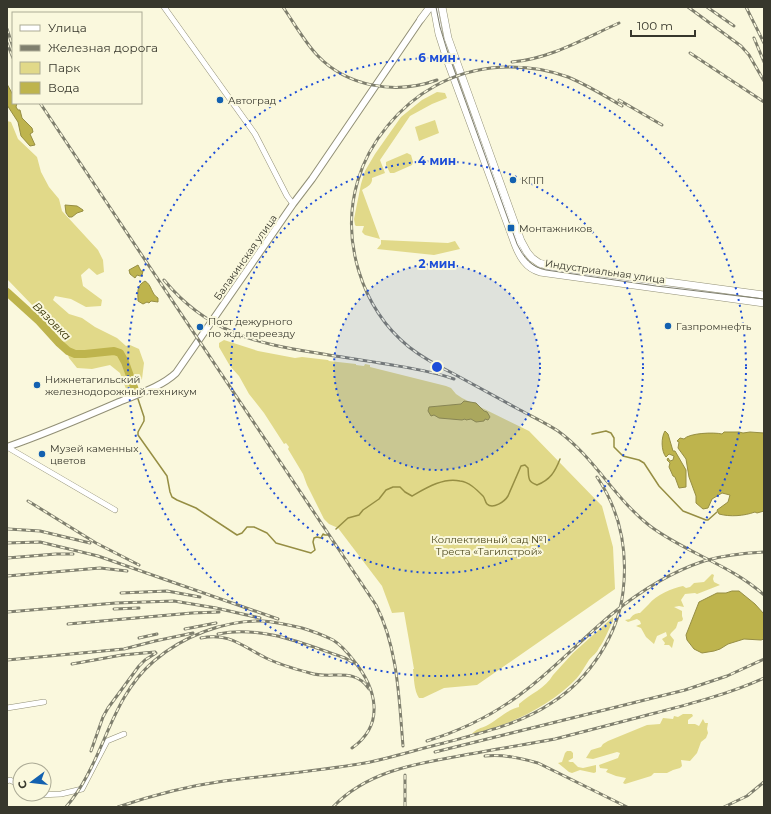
<svg xmlns="http://www.w3.org/2000/svg" width="771" height="814" font-family="Montserrat,sans-serif">
	<rect width="100%" height="100%" fill="#faf8dd"/>
	<!-- green -->
	<g fill="#e1d989">
		<path d="M437,92L445,93L447,98L432,104L410,116L380,160L385,173L372,178C373,184 367,187 362,190L380,239L365,235L362,232L364,226H356L355,225L354,219L361,184L365,171L375,154L401,117L422,100Z"/>
		<polygon points="435,120 439,133 419,141 415,127"/>
		<polygon points="7,121 11,122 18,139 37,157 41,172 49,187 59,199 62,211 98,250 103,260 104,272 97,275 89,268 81,275 83,286 102,300 101,306 86,307 71,299 55,296 53,300 69,314 82,318 95,327 117,338 126,346 130,345 139,349 144,363 142,379 126,389 120,373 110,365 92,369 77,368 69,358 62,336 7,279"/>
		<polygon points="407,153 411,155 413,162 412,165 394,173 390,173 386,165 386,162"/>
		<polygon points="381,240 448,243 455,241 460,249 434,255 377,249 381,244"/>
		<path d="M224,340L258,351L295,358L302,357L328,360L329,361L356,364V365L364,366L365,364L370,365V367L446,386L451,388L456,394L462,398L529,431L602,506L613,547L615,589L477,685L444,688L423,698H419C414,691 414,678 413,669H414L404,612L392,613L382,586L338,528L329,524L324,519L307,485L303,474L288,449L289,447L286,443L284,444L264,413L249,394L239,376L230,366L219,347V343Z"/>
		<path d="M712,574L714,575L713,579L714,582L720,585L697,594L695,593L685,594L681,600L684,607L679,606L674,607L682,611V616L683,619L682,621L678,622L676,628L671,633L670,635L674,640L672,648L669,645H664L665,643L662,639L667,636L666,632L657,636L654,644L646,637L641,628L636,626L641,624L640,621L637,619L628,622L625,620L630,619C632,615 636,613 640,613C643,610 646,607 649,604C656,595 672,588 683,586L686,588L690,587L694,583L704,582Z"/>
		<path d="M613,617V621C608,630 605,640 599,648C597,653 592,656 589,660C585,666 582,672 577,678C552,705 509,726 472,734C476,729 481,728 486,726C496,721 508,709 519,707V704C530,694 546,688 553,675L573,653Z"/>
		<polygon points="683,714 692,714 693,716 688,720 688,724 695,724 699,726 703,719 705,723 708,723 707,729 708,733 706,738 701,742 697,753 690,761 681,760 682,766 680,768 673,770 667,773 654,773 651,776 625,784 623,783 626,778 616,776 606,772 608,769 600,768 599,765 618,758 620,753 617,752 593,759 586,758 591,750 601,747 603,744 608,741 647,725 660,724 663,718 673,719 674,716 678,717"/>
		<polygon points="567,751 571,751 573,753 573,758 568,761 570,762 573,762 578,767 583,768 596,765 596,772 594,773 580,770 572,773 569,772 558,763 562,762 565,753"/>
	</g>
	<!-- water -->
	<g fill="#beb44d" stroke="#968e43">
		<polygon points="7,84 13,95 13,103 17,103 16,107 18,110 20,110 22,118 32,128 33,132 30,134 35,145 30,146 21,136 18,122 7,105"/>
		<polygon points="65,205 77,206 83,210 83,211 77,213 72,217 69,217 66,213"/>
		<polygon points="138,265 141,271 143,271 142,275 140,276 137,275 135,278 130,274 129,270"/>
		<path d="M145,281C152,285 151,294 158,298V302L151,301L149,303L147,302L143,304L138,301C138,292 136,286 145,281Z"/>
		<polygon points="464,401 476,403 484,411 487,412 490,417 488,420 485,419 484,421 476,422 471,419 466,420 465,419 462,420 439,418 434,415 431,416 428,411 429,407 461,404"/>
		<path d="M665,431L668,434L673,451H675L686,470V487L679,488L675,477L673,476L669,467L670,463L667,460L668,458L670,461L673,460L674,456L669,454L666,457C661,451 661,437 665,431Z"/>
		<path d="M724,432H739L743,433L750,432L764,433V511L757,513L755,512C744,516 730,517 719,514L717,510L728,502L730,495L722,493L712,499L708,508L703,509L696,503V496L689,477L686,459L678,448L679,442L677,441L680,438L684,439C689,433 714,432 722,434Z"/>
		<polygon points="732,591 739,591 755,604 764,614 764,639 761,640 744,639 728,644 720,649 714,651 702,653 694,649 687,640 686,635 699,602 717,593 726,593"/>
	</g>
	<g fill="none" stroke-linecap="round" stroke-linejoin="round">
		<!-- stream -->
		<g stroke="#968e43" stroke-width="1.5">
			<polyline points="138,399 144,417 144,421 138,432 138,435 167,476 170,492 172,497 177,500 196,508 237,535 242,533 247,527 254,527 267,533 276,543 311,553 315,550 313,542 314,538 317,537 321,538 323,534 325,535 328,535"/>
			<polyline points="592,434 606,431 611,433 614,438 614,447 623,456 639,460 644,463 659,486 683,511 706,520 708,520 717,512"/>
			<path d="M336,529L348,518L359,515L363,510L379,499L386,490L393,487H400L405,492L412,496C426,488 444,477 460,481C469,482 476,489 483,496C485,498 485,502 487,504C493,510 505,501 508,496L521,466L525,465L528,468C529,478 527,481 537,485C550,480 555,472 560,459"/>
		</g>
		<!-- river -->
		<polyline stroke="#beb44d" stroke-width="8" points="7,292 39,321 59,343 68,351 75,354 85,354 114,351 120,353 125,362 135,390"/>
		<!-- minor casing -->
		<g stroke="#918f76" stroke-width="6">
			<g id="minor">
				<polyline points="164,7 255,134 287,196 293,204"/>
				<polyline points="7,447 115,510"/>
				<polyline points="7,708 44,702"/>
				<polyline points="7,781 10,780 20,785"/>
				<polyline points="36,794 39,795 61,794 82,789 107,741 124,734"/>
			</g>
		</g>
		<!-- tertiary casing -->
		<g stroke="#918f76" stroke-width="8">
			<path id="tertiary" d="M7,447C45,434 82,418 119,402C138,394 161,387 176,373L293,204L312,179L421,19"/>
		</g>
		<!-- secondary casing -->
		<g stroke="#918f76" stroke-width="8">
			<g id="secondary">
				<path d="M434,7L439,34L448,62L515,244C520,257 526,268 540,272L764,303"/>
				<polyline points="442,7 448,38 521,241 527,252 532,258 539,263 550,266 764,295"/>
				<polyline points="421,19 430,7"/>
			</g>
		</g>
		<!-- minor -->
		<use href="#minor" stroke="#fff" stroke-width="5"/>
		<!-- tertiary -->
		<use href="#tertiary" stroke="#fff" stroke-width="6"/>
		<!-- secondary -->
		<use href="#secondary" stroke="#fff" stroke-width="7"/>
		<!-- tram -->
		<path stroke="#7f7f6e" stroke-width="1" d="M436,7L440,27L447,50L517,244C524,258 531,267 546,270L656,286L764,299"/>
		<!-- rail casing -->
		<g stroke="#7f7f6e" stroke-width="3">
			<g id="rail">
				<path d="M283,7C294,23 304,41 317,55C347,87 396,95 437,80"/>
				<polyline points="688,7 741,46 749,55 764,81"/>
				<polyline points="707,7 734,26"/>
				<polyline points="746,7 764,43"/>
				<polyline points="7,29 13,47"/>
				<polyline points="754,38 764,62"/>
				<polyline points="7,43 13,58"/>
				<polyline points="690,53 764,102"/>
				<path d="M512,62C550,59 585,38 619,23"/>
				<polyline points="619,100 662,125"/>
				<path d="M40,103L376,605C398,648 399,699 403,746"/>
				<path d="M622,106C605,96 587,85 568,77C525,61 474,64 435,86C400,105 369,142 358,180C340,239 361,308 409,347C423,358 438,366 454,374C476,386 498,398 520,410C533,417 546,423 558,431C594,457 615,499 650,526C686,553 731,565 764,595"/>
				<path d="M164,280C207,332 254,343 317,353C340,357 363,360 386,364C409,368 432,371 454,379"/>
				<polyline points="28,501 96,543 139,565"/>
				<polyline points="8,529 40,531 90,543"/>
				<polyline points="7,543 40,542 98,556 278,619"/>
				<polyline points="7,558 56,554 73,554"/>
				<polyline points="7,576 100,568 127,571"/>
				<polyline points="121,593 167,591 200,597"/>
				<polyline points="114,609 139,608"/>
				<polyline points="7,612 116,603 174,601 216,608 260,618"/>
				<polyline points="68,624 192,613 219,612"/>
				<polyline points="185,629 216,623"/>
				<path d="M218,634C262,625 304,644 345,658L354,663"/>
				<polyline points="139,638 157,634"/>
				<path d="M201,638C230,632 243,647 266,658C280,665 295,669 310,673C331,680 354,666 369,689"/>
				<polyline points="7,660 124,649 155,641 193,633"/>
				<polyline points="72,664 122,655 155,652"/>
				<path d="M427,741C463,730 497,713 526,690C557,666 583,638 612,614C639,592 671,572 704,561C724,555 744,553 764,552"/>
				<polyline points="91,751 103,717 108,708 139,666 145,660 156,653"/>
				<polyline points="435,752 685,690 727,676 764,659"/>
				<path d="M485,756C503,754 520,758 538,763L627,807"/>
				<polyline points="405,775 405,807"/>
				<path d="M66,807C105,762 108,700 154,661C183,636 225,620 263,621C276,622 289,625 302,628C312,631 323,635 333,640C341,645 348,653 354,661C376,688 386,724 352,748"/>
				<path d="M118,807C153,795 188,786 224,781C271,775 319,771 365,763C391,758 418,749 444,743C481,733 521,724 553,702C590,678 618,635 623,592C628,551 620,511 597,477"/>
				<path d="M333,807C366,772 414,764 459,756C491,750 523,745 555,739C583,732 612,724 640,717C682,706 724,696 764,678"/>
				<polyline points="724,807 747,796 764,782"/>
			</g>
		</g>
		<!-- rail -->
		<use href="#rail" stroke="#faf8dd" stroke-width="1.5" stroke-dasharray="4.5" stroke-linecap="butt"/>
	</g>
	<!-- distance rings -->
	<circle cx="437" cy="367" r="103" fill="#1d4ed8" fill-opacity=".12"/>
	<g fill="none" stroke="#1d4ed8" stroke-width="2" stroke-dasharray="2 4">
		<circle cx="437" cy="367" r="103"/>
		<circle cx="437" cy="367" r="206"/>
		<circle cx="437" cy="367" r="309"/>
	</g>
	<!-- markers -->
	<g fill="#1361b0" stroke="#faf8dd" stroke-width="1.5">
		<circle cx="220" cy="100" r="4"/>
		<circle cx="513" cy="180" r="4"/>
		<rect x="507" y="224" width="8" height="8" rx="2"/>
		<circle cx="668" cy="326" r="4"/>
		<circle cx="200" cy="327" r="4"/>
		<circle cx="37" cy="385" r="4"/>
		<circle cx="42" cy="454" r="4"/>
	</g>
	<g text-anchor="middle" stroke-width="4" stroke-linejoin="round" paint-order="stroke">
		<!-- poi labels -->
		<g font-size="10" fill="#37372c" stroke="#faf8dd" text-anchor="start">
			<text x="228" y="104">Автоград</text>
			<text x="521" y="184">КПП</text>
			<text x="519" y="232">Монтажников</text>
			<text x="208" y="325">Пост дежурного<tspan x="208" dy="12">по ж.д. переезду</tspan></text>
			<text x="676" y="330">Газпромнефть</text>
			<text x="45" y="383">Нижнетагильский<tspan x="45" dy="12">железнодорожный техникум</tspan></text>
			<text x="50" y="452">Музей каменных<tspan x="50" dy="12">цветов</tspan></text>
		</g>
		<!-- street labels -->
		<g font-size="10" fill="#37372c" stroke="#faf8dd">
			<text transform="translate(245 257) rotate(-55)" y="4">Балакинская улица</text>
			<text transform="translate(605 271) rotate(8)" y="4">Индустриальная улица</text>
		</g>
		<!-- park labels -->
		<g font-size="10" fill="#4c481d" stroke="#faf8dd">
			<text x="489" y="543">Коллективный сад №1<tspan x="489" dy="12">Треста «Тагилстрой»</tspan></text>
		</g>
		<!-- water labels -->
		<g font-size="11" font-style="italic" fill="#332f01" stroke="#faf8dd">
			<text transform="translate(52 321) rotate(45)" y="4">Вязовка</text>
		</g>
	</g>
	<circle cx="437" cy="367" r="6" fill="#1d4ed8" stroke="#faf8dd" stroke-width="2"/>
	<g font-size="12" text-anchor="middle" font-weight="bold" fill="#1d4ed8" stroke="#faf8dd" stroke-width="4" stroke-linejoin="round" paint-order="stroke">
		<text x="437" y="62">6 мин</text>
		<text x="437" y="165">4 мин</text>
		<text x="437" y="268">2 мин</text>
	</g>
	<!-- border -->
	<rect width="771" height="814" fill="none" stroke="#37372c" stroke-width="16"/>
	<!-- legend -->
	<rect x="12" y="12" width="130" height="92" fill="#faf8dd" stroke="#acab96"/>
	<rect x="20" y="25" width="20" height="6" fill="#ffffff" stroke="#acab96"/>
	<text x="48" y="32" font-size="12" fill="#37372c">Улица</text>
	<rect x="20" y="45" width="20" height="6" fill="#7f7f6e" stroke="#acab96"/>
	<text x="48" y="52" font-size="12" fill="#37372c">Железная дорога</text>
	<rect x="20" y="62" width="20" height="12" fill="#e1d989" stroke="#acab96"/>
	<text x="48" y="72" font-size="12" fill="#37372c">Парк</text>
	<rect x="20" y="82" width="20" height="12" fill="#beb44d" stroke="#acab96"/>
	<text x="48" y="92" font-size="12" fill="#37372c">Вода</text>
	<!-- north arrow -->
	<g transform="translate(32 782) rotate(255)"><circle r="19" fill="#faf8dd" stroke="#acab96"/>
	<path d="M0-3L7 15L0 10L-7 15Z" fill="#1361b0"/>
	<text y="-6" font-size="11" font-weight="bold" text-anchor="middle" fill="#37372c">С</text>
	</g>
	<!-- scale -->
	<path d="M631 30v6h64v-6" fill="none" stroke="#37372c" stroke-width="2"/>
	<text x="637" y="30" font-size="12" fill="#37372c" stroke="#faf8dd" stroke-width="3" paint-order="stroke">100 m</text>
</svg>
